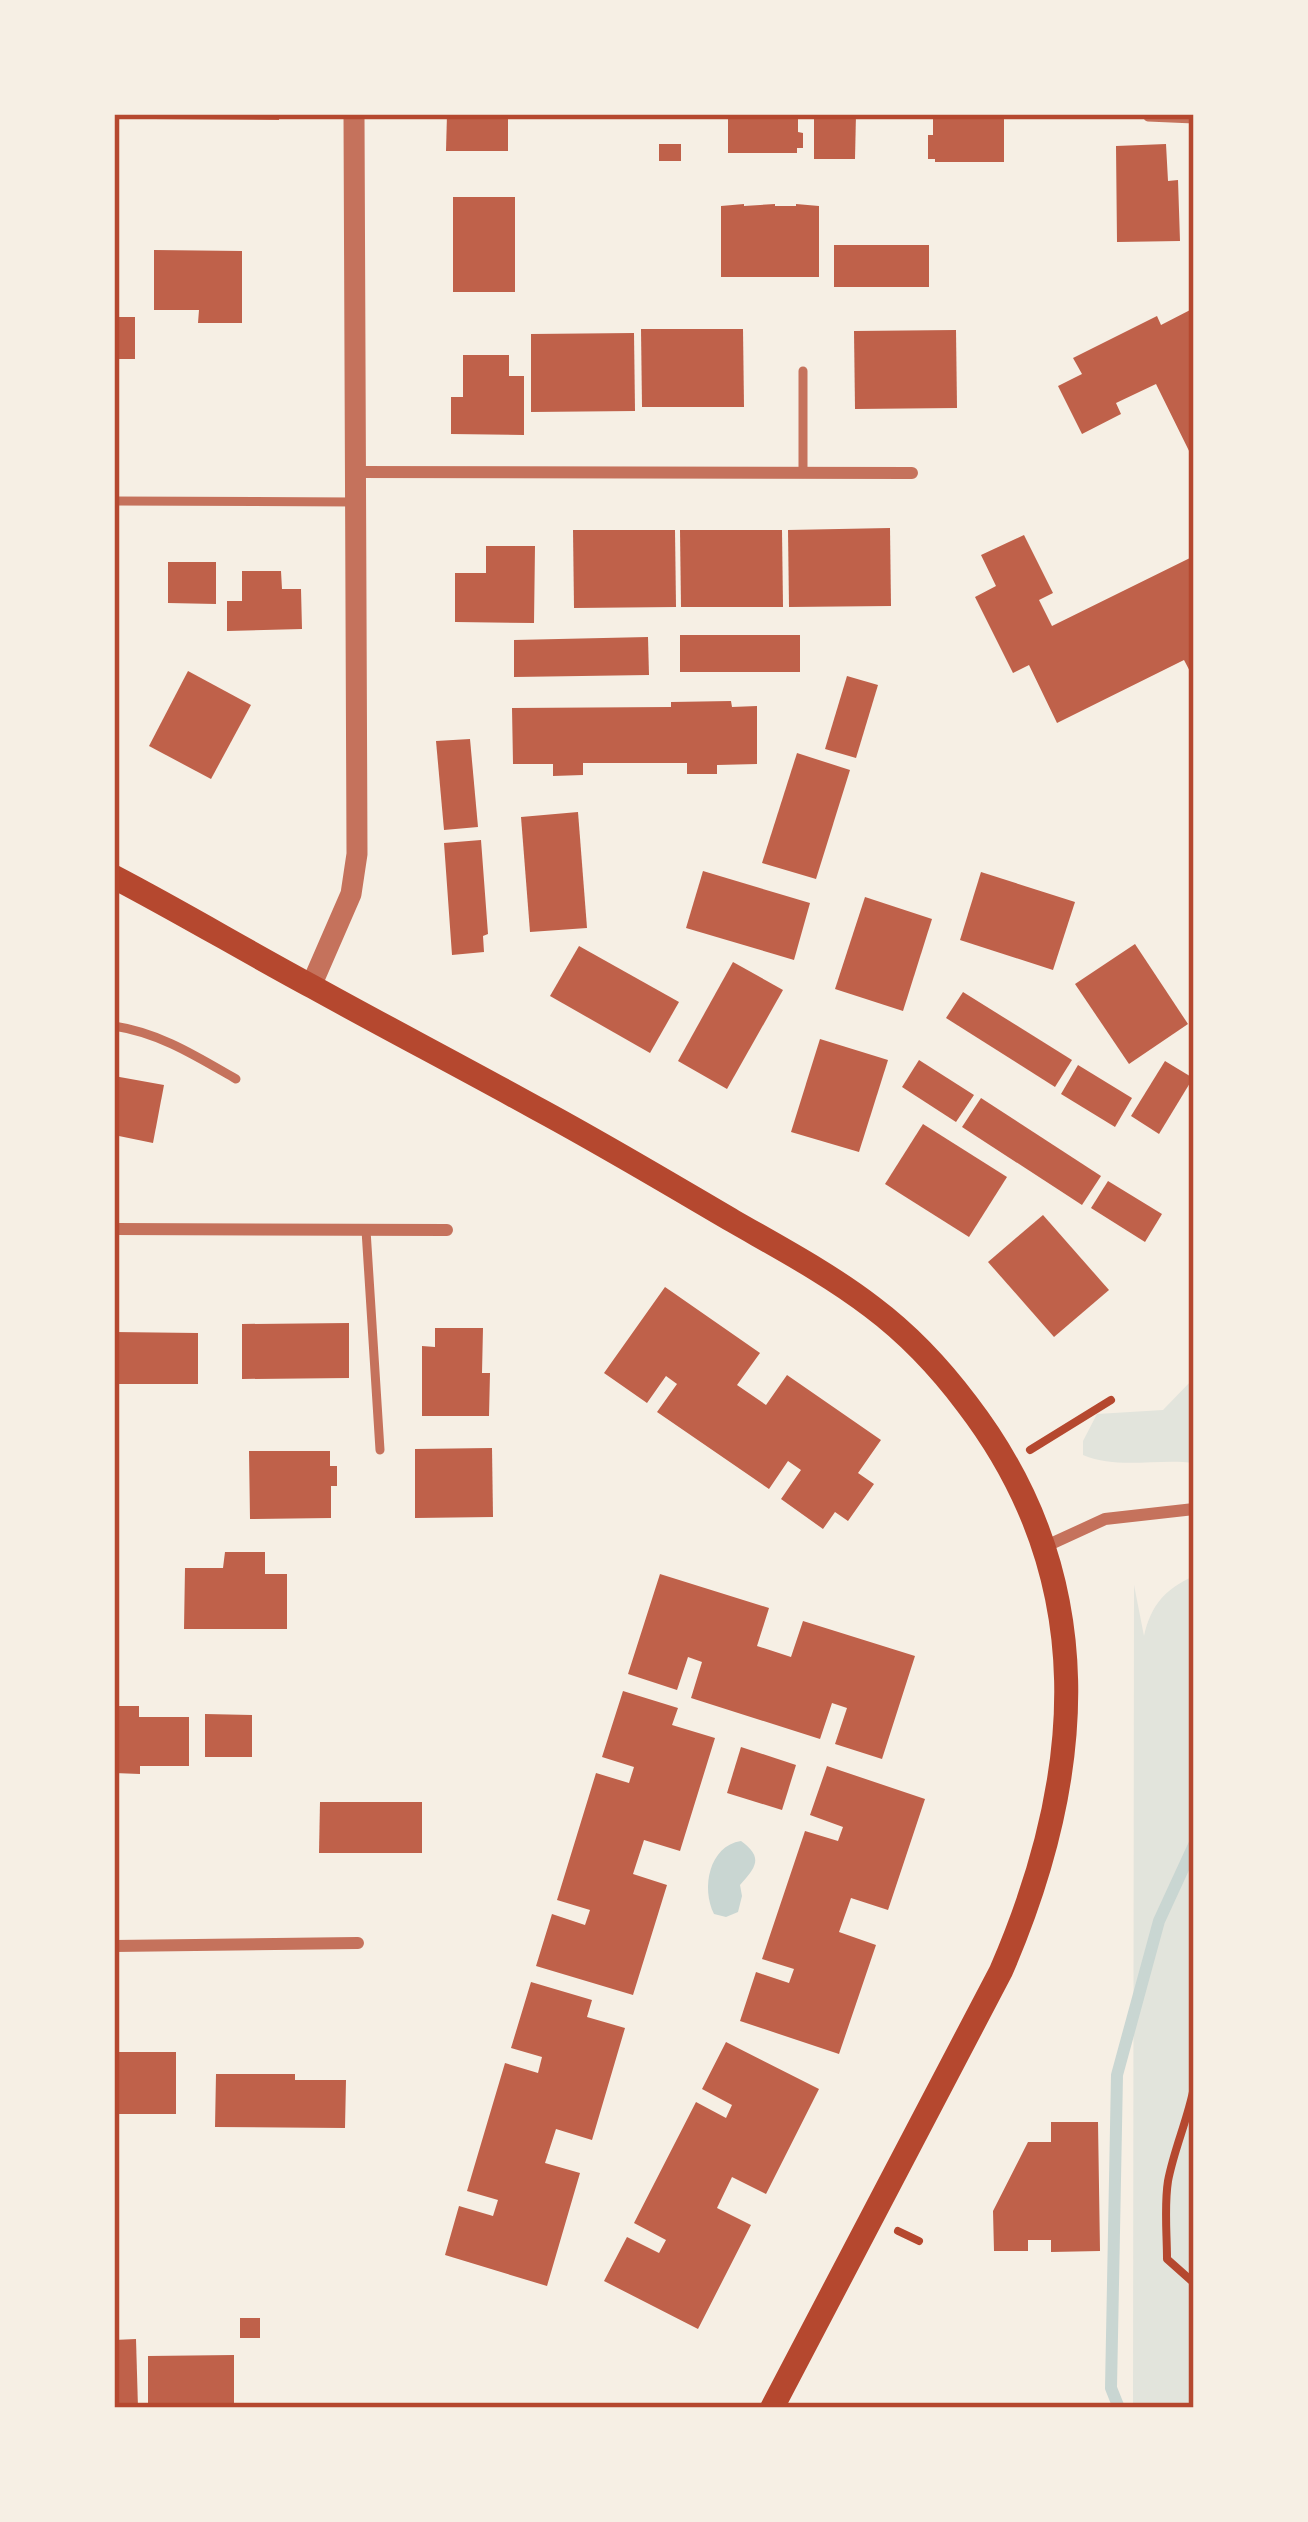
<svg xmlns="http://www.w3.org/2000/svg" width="1308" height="2522" font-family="Quicksand,sans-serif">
	<rect width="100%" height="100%" fill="#f6efe4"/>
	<!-- green -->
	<g fill="#e2e4dc">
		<path d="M1194,1378V1463C1157,1458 1119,1470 1083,1455V1441L1097,1414L1163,1410Z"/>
		<path d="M1194,1576V2408H1133L1134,1585L1144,1636C1151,1605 1165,1589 1194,1576Z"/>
	</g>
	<!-- water -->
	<path fill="#c9d6d2" d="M741,1841C764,1858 756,1867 740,1885L742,1896L738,1912L726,1917L714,1914C701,1888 709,1846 741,1841Z"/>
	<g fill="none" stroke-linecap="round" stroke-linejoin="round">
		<!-- stream -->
		<polyline stroke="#c9d6d2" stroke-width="12" points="1119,2408 1111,2388 1117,2075 1159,1921 1194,1845"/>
	</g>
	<!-- building -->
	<g fill="#bf614a">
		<polygon points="153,114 279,114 279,120 153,119"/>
		<polygon points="447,114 508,114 508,151 446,151"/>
		<polygon points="728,114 798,114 798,132 803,133 803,148 797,148 797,153 728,153"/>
		<polygon points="814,114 856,114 855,159 814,159"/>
		<polygon points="929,114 1004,114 1004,162 935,162 935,159 928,159 928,135 933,135 933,119 929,119"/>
		<rect x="659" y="144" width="22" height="17"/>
		<polygon points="1166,144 1168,181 1178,180 1180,241 1117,242 1116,146"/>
		<rect x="453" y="197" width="62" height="95"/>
		<polygon points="744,204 744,206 775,204 775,206 796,206 796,204 819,206 819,277 721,277 721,206"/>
		<rect x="834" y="245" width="95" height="42"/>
		<polygon points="154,250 242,251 242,323 198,323 199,310 154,310"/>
		<polygon points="1194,308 1194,461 1156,384 1116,403 1121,414 1082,434 1058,386 1082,374 1073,358 1157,316 1161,325"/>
		<rect x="114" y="317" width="21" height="42"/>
		<polygon points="641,329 743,329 744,407 642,407"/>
		<polygon points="956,330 957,408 855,409 854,331"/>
		<polygon points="634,333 635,411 531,412 531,334"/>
		<polygon points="463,355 509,355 509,376 524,376 524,435 451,434 451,397 463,397"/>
		<polygon points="890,528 891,606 789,607 788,530"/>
		<polygon points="573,530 675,530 676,607 574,608"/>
		<polygon points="680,530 782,530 783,607 681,607"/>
		<polygon points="1024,535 1053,593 1039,600 1052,626 1194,556 1194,679 1184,660 1057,723 1029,665 1013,673 975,597 996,586 981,555"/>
		<polygon points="486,546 535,546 534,623 455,622 455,573 486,573"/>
		<polygon points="168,562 216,562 216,604 168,603"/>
		<polygon points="242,571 281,571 282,589 301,589 302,629 227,631 227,601 242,601"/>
		<rect x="680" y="635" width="120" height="37"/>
		<polygon points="648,637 649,675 514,677 514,640"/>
		<polygon points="188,671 251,705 211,779 149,746"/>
		<polygon points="847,676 878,685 856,758 825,749"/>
		<polygon points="731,701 732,707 757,706 757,764 717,765 717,774 687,774 687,763 583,763 583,775 553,776 553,764 513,764 512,708 671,707 671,702"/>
		<polygon points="470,739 478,827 444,830 436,741"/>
		<polygon points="797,753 850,770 816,879 762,863"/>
		<polygon points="578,812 587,928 530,932 521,817"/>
		<polygon points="481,840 488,934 483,936 484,952 452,955 444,843"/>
		<polygon points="703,871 810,903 794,960 686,928"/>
		<polygon points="981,872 1075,902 1053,970 960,940"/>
		<polygon points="865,897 932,919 903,1011 835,989"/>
		<polygon points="1135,944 1188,1024 1129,1064 1075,984"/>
		<polygon points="579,946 679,1002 650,1053 550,996"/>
		<polygon points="733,962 783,990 727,1089 678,1061"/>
		<polygon points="963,992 1072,1060 1055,1087 946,1018"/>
		<polygon points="820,1039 888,1060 859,1152 791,1132"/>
		<polygon points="919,1060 974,1095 956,1122 902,1087"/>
		<polygon points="1165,1061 1193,1078 1159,1134 1131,1116"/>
		<polygon points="1078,1065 1132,1098 1115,1127 1061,1094"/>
		<polygon points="114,1076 164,1085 153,1143 114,1135"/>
		<polygon points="981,1098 1101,1176 1082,1205 962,1127"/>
		<polygon points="923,1124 1007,1177 969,1237 885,1184"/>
		<polygon points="1108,1181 1162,1214 1145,1242 1091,1208"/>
		<polygon points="1043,1215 1109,1290 1054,1337 988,1262"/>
		<polygon points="665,1287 760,1353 737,1385 766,1405 787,1375 881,1440 858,1473 874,1484 848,1521 835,1512 823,1529 781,1499 801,1470 788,1461 769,1489 657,1412 677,1384 666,1376 647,1403 604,1373"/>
		<polygon points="349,1323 349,1378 242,1379 242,1324"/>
		<polygon points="435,1328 483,1328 482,1373 490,1373 489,1416 422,1416 422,1346 435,1347"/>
		<polygon points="114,1332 198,1333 198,1384 114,1384"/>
		<polygon points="492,1448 493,1517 415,1518 415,1449"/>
		<polygon points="249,1451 330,1451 330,1466 337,1466 337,1486 331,1486 331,1518 250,1519"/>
		<polygon points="225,1552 265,1552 265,1574 287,1574 287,1629 184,1629 185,1568 223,1568"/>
		<polygon points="660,1574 769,1608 757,1646 791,1657 803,1621 915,1656 882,1759 835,1744 847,1708 832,1703 820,1739 691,1698 702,1662 688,1657 677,1690 628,1674"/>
		<polygon points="623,1691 678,1708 672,1725 715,1738 680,1851 644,1840 633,1874 667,1885 633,1995 536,1966 552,1914 585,1925 590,1910 557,1900 596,1773 629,1783 634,1767 602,1757"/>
		<polygon points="114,1706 139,1706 139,1717 189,1717 189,1766 140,1766 140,1774 114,1773"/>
		<polygon points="205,1714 252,1715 252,1757 205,1757"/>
		<polygon points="741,1747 796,1765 782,1810 727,1793"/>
		<polygon points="827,1766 925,1799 888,1910 851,1898 839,1932 876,1945 839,2054 740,2021 756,1972 789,1983 794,1969 762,1959 805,1831 838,1841 843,1827 810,1815"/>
		<polygon points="320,1802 422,1802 422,1853 319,1853"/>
		<polygon points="531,1982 592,2000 587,2017 625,2028 592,2140 556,2129 545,2163 580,2173 547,2286 445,2255 459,2206 493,2216 498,2200 467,2191 505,2063 538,2073 542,2057 511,2048"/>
		<polygon points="726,2042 819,2089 766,2194 732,2177 717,2208 751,2225 698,2329 604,2281 627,2237 659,2253 666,2240 634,2223 696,2102 726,2118 732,2105 702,2089"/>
		<rect x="114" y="2052" width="62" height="62"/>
		<polygon points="216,2074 295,2074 295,2080 346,2080 345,2128 215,2127"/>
		<polygon points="1051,2122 1098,2122 1100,2251 1051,2252 1051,2240 1028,2240 1028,2251 994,2251 993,2211 1028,2142 1051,2142"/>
		<rect x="240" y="2318" width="20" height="20"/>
		<polygon points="136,2339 138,2408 114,2408 114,2340"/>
		<polygon points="234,2355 234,2404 148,2404 148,2356"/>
	</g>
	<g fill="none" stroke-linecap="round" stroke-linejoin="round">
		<!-- path -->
		<g stroke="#b5482f" stroke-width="8">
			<polyline points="1030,1450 1111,1400"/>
			<path d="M1194,2087C1188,2119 1174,2149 1168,2181C1164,2206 1167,2234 1167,2259L1194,2283"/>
			<polyline points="898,2231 919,2241"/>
		</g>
		<!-- service -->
		<g stroke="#c5725c" stroke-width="9">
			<polyline points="1148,117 1194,119"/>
			<polyline points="803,473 803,371"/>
			<polyline points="114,501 355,502"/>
			<path d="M114,1026C160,1033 196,1056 236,1079"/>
			<polyline points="366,1230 380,1450"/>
		</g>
		<!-- minor -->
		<g stroke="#c5725c" stroke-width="12">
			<polyline points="355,472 912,473"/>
			<polyline points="114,1229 447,1230"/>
			<polyline points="1044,1547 1105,1519 1194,1509"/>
			<polyline points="114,1946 358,1943"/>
		</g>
		<!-- tertiary -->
		<polyline stroke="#c5725c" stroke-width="21" points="311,986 351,894 357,854 354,114"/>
		<!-- secondary -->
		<path stroke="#b5482f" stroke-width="24" d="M114,877C181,912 246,951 313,987C387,1028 462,1067 536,1108C603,1144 668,1183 733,1221C780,1248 829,1274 872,1307C908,1334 940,1368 967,1404C1102,1580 1085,1777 1001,1971L772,2408"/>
	</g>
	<!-- border -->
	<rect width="1308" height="2522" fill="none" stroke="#f6efe4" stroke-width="234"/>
	<rect x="117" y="117" width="1074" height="2288" fill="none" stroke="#b5482f" stroke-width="4.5"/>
</svg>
